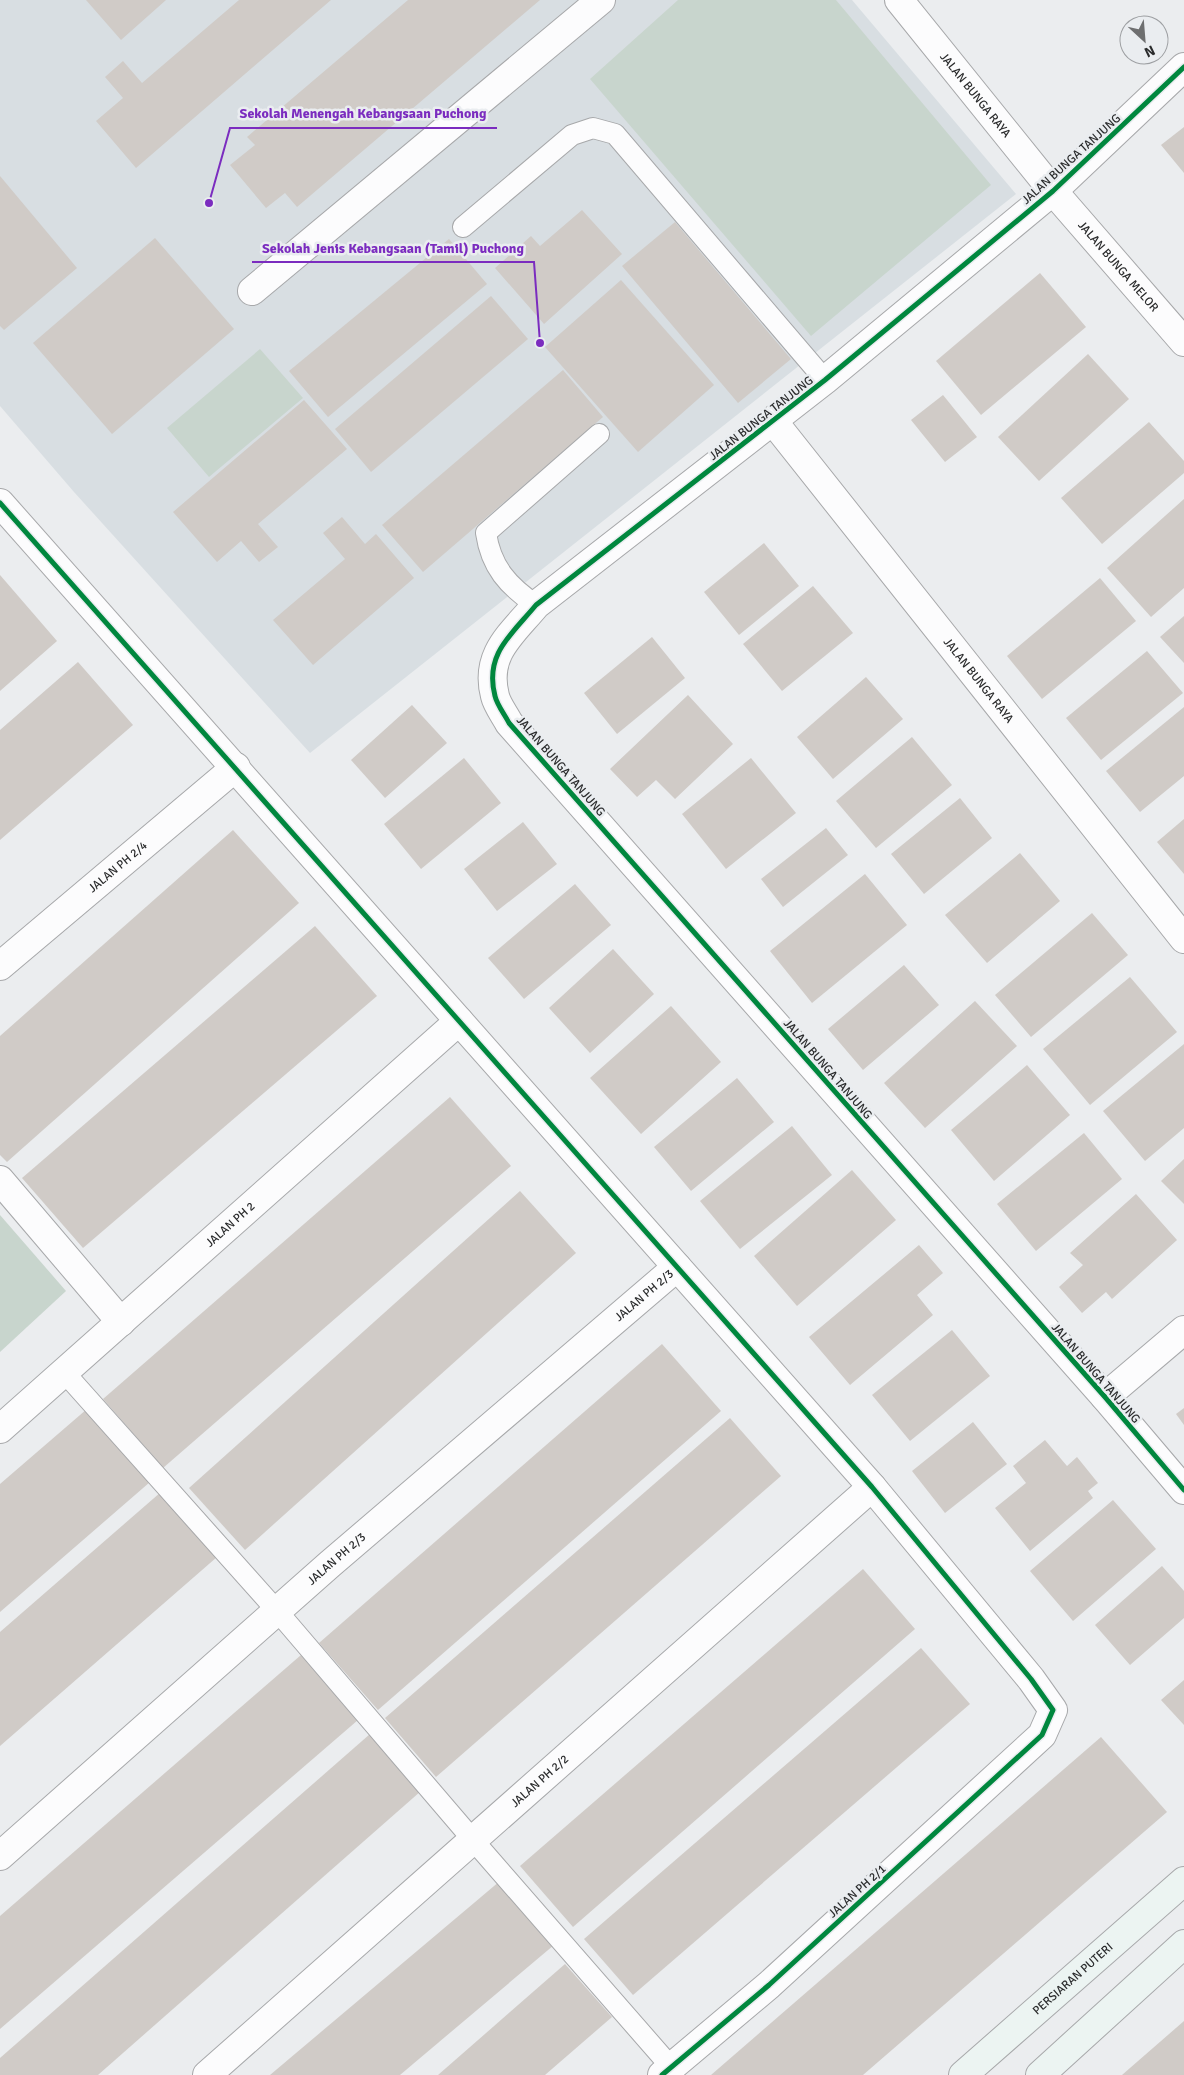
<svg xmlns="http://www.w3.org/2000/svg" width="1184" height="2075" font-family="Signika,sans-serif">
	<rect width="100%" height="100%" fill="#ebedef"/>
	<!-- built -->
	<polygon fill="#d8dee2" points="0,0 852,0 1016,194 310,753 74,492 0,406"/>
	<!-- green -->
	<g fill="#c8d5cd">
		<polygon points="678,0 836,0 991,185 811,336 590,79"/>
		<polygon points="260,349 303,398 209,477 167,428"/>
		<polygon points="0,1215 66,1291 0,1352"/>
	</g>
	<!-- building -->
	<g fill="#d0cbc7">
		<polygon points="86,0 166,0 121,40"/>
		<polygon points="239,0 331,0 136,168 96,121 123,98 105,77 123,61 142,83"/>
		<polygon points="408,0 540,0 297,207 285,193 266,208 230,165 255,145 247,137"/>
		<polygon points="1184,127 1184,173 1161,145"/>
		<polygon points="0,176 77,268 4,330 0,326"/>
		<polygon points="582,210 622,254 544,324 495,268 531,236 540,246"/>
		<polygon points="675,222 791,359 738,403 622,266"/>
		<polygon points="155,238 234,329 112,434 33,343"/>
		<polygon points="449,239 487,284 328,417 289,371"/>
		<polygon points="1040,273 1086,327 981,415 936,361"/>
		<polygon points="621,280 714,385 638,452 545,347"/>
		<polygon points="491,296 528,339 371,472 335,429"/>
		<polygon points="1088,354 1129,399 1039,481 998,437"/>
		<polygon points="563,370 603,417 423,572 382,525"/>
		<polygon points="943,395 977,437 945,462 911,420"/>
		<polygon points="304,400 347,449 258,524 278,547 259,562 241,541 217,562 173,512"/>
		<polygon points="1149,422 1184,461 1184,473 1102,544 1061,498"/>
		<polygon points="1184,499 1184,588 1151,617 1107,568"/>
		<polygon points="342,517 365,544 376,534 414,578 313,665 273,620 345,559 323,533"/>
		<polygon points="764,543 799,586 739,635 704,592"/>
		<polygon points="0,575 57,641 0,691"/>
		<polygon points="1100,578 1136,621 1042,699 1007,656"/>
		<polygon points="813,586 853,633 782,691 743,644"/>
		<polygon points="1184,616 1184,663 1160,637"/>
		<polygon points="652,637 685,678 617,734 584,693"/>
		<polygon points="1147,651 1183,693 1101,760 1066,718"/>
		<polygon points="78,662 133,725 0,840 0,730"/>
		<polygon points="866,677 903,719 833,779 797,737"/>
		<polygon points="688,695 733,744 675,799 656,780 637,797 610,769"/>
		<polygon points="412,705 447,743 385,798 351,760"/>
		<polygon points="1184,707 1184,776 1140,812 1106,771"/>
		<polygon points="912,737 952,785 876,848 836,801"/>
		<polygon points="464,758 501,803 421,869 384,824"/>
		<polygon points="751,758 796,813 726,869 682,814"/>
		<polygon points="960,798 992,838 924,894 891,854"/>
		<polygon points="1184,819 1184,874 1157,842"/>
		<polygon points="523,822 557,864 497,911 464,869"/>
		<polygon points="826,828 848,855 783,907 761,879"/>
		<polygon points="233,830 299,903 7,1162 0,1155 0,1036"/>
		<polygon points="1020,853 1060,901 987,963 945,915"/>
		<polygon points="865,874 907,925 812,1003 770,951"/>
		<polygon points="575,884 611,925 524,999 488,958"/>
		<polygon points="1092,913 1128,955 1031,1037 995,995"/>
		<polygon points="315,926 377,996 83,1248 22,1178"/>
		<polygon points="613,949 654,994 590,1053 549,1008"/>
		<polygon points="904,965 939,1005 863,1070 828,1029"/>
		<polygon points="1130,977 1177,1032 1090,1105 1043,1049"/>
		<polygon points="975,1001 1017,1046 925,1128 884,1083"/>
		<polygon points="671,1006 721,1062 641,1134 590,1078"/>
		<polygon points="1184,1044 1184,1128 1145,1161 1103,1111"/>
		<polygon points="1027,1065 1070,1115 994,1181 951,1130"/>
		<polygon points="737,1078 774,1122 691,1191 654,1147"/>
		<polygon points="450,1097 511,1166 163,1468 103,1399"/>
		<polygon points="792,1126 832,1175 740,1249 700,1201"/>
		<polygon points="1084,1133 1122,1179 1036,1251 997,1204"/>
		<polygon points="1184,1159 1184,1204 1161,1181"/>
		<polygon points="852,1170 896,1220 797,1306 754,1256"/>
		<polygon points="520,1191 576,1253 245,1550 189,1488"/>
		<polygon points="1136,1194 1177,1240 1112,1299 1106,1292 1082,1313 1059,1287 1083,1265 1070,1253"/>
		<polygon points="919,1245 943,1273 917,1295 933,1315 850,1385 809,1337"/>
		<polygon points="952,1330 990,1376 910,1441 872,1395"/>
		<polygon points="662,1344 721,1411 378,1710 319,1643"/>
		<polygon points="1184,1408 1184,1425 1176,1414"/>
		<polygon points="87,1409 150,1482 0,1612 0,1484"/>
		<polygon points="730,1418 781,1476 436,1777 385,1718"/>
		<polygon points="973,1422 1007,1464 945,1513 912,1471"/>
		<polygon points="1045,1440 1067,1466 1077,1457 1098,1483 1088,1491 1093,1498 1030,1551 995,1508 1026,1483 1013,1466"/>
		<polygon points="161,1492 217,1557 0,1746 0,1632"/>
		<polygon points="1113,1500 1156,1549 1073,1621 1030,1571"/>
		<polygon points="1162,1566 1184,1591 1184,1618 1130,1665 1095,1625"/>
		<polygon points="863,1569 915,1629 573,1927 520,1866"/>
		<polygon points="921,1648 970,1704 633,1995 584,1939"/>
		<polygon points="301,1655 358,1720 0,2029 0,1916"/>
		<polygon points="1184,1680 1184,1725 1161,1700"/>
		<polygon points="370,1734 421,1791 98,2075 0,2075 0,2058"/>
		<polygon points="1101,1737 1167,1812 863,2075 711,2075"/>
		<polygon points="500,1881 554,1945 400,2075 270,2075"/>
		<polygon points="565,1964 612,2017 545,2075 438,2075"/>
		<polygon points="1184,2021 1184,2075 1122,2075"/>
	</g>
	<g fill="none" stroke-linecap="round" stroke-linejoin="round">
		<!-- service casing -->
		<g stroke="#a7a8aa" stroke-width="22">
			<g id="service">
				<polyline points="463,227 572,135 593,128 615,134 825,380"/>
				<path d="M536,605C508,586 491,567 486,533L599,434"/>
				<polyline points="64,1372 278,1612 473,1840 671,2067"/>
			</g>
		</g>
		<!-- minor casing -->
		<g stroke="#a7a8aa" stroke-width="30">
			<g id="minor">
				<path id="s1" d="M899,0L1053,191L1184,342"/>
				<path d="M1184,67L1053,191L825,380L536,605C512,634 484,654 495,696C497,705 505,715 509,723L1105,1397L1184,1490"/>
				<polyline points="252,291 601,0"/>
				<path id="s2" d="M773,421L1184,939"/>
				<polyline points="0,503 872,1487 1031,1679 1053,1710 1042,1735 769,1985 662,2075"/>
				<path id="s3" d="M0,966L236,767"/>
				<polyline points="0,1180 121,1322"/>
				<polyline points="1105,1397 1184,1330"/>
				<path id="s4" d="M0,1429L459,1021"/>
				<path id="s5" d="M0,1856L330,1564L677,1267"/>
				<path id="s6" d="M207,2075L872,1487"/>
			</g>
		</g>
		<!-- secondary casing -->
		<g stroke="#a7a8aa" stroke-width="30">
			<g id="secondary">
				<path id="s7" d="M963,2075L1184,1881"/>
				<polyline points="1040,2075 1184,1944"/>
			</g>
		</g>
		<!-- service -->
		<use href="#service" stroke="#fcfcfd" stroke-width="20"/>
		<!-- minor -->
		<use href="#minor" stroke="#fcfcfd" stroke-width="28"/>
		<!-- secondary -->
		<use href="#secondary" stroke="#ecf4f2" stroke-width="28"/>
		<!-- cycleway casing -->
		<g stroke="#eaedf0" stroke-width="8">
			<g id="cycleway">
				<path d="M1184,67L1053,191L825,380L536,605C512,634 484,654 495,696C497,705 505,715 509,723L1105,1397L1184,1490"/>
				<polyline points="0,503 872,1487 1031,1679 1053,1710 1042,1735 769,1985 662,2075"/>
			</g>
		</g>
		<!-- cycleway -->
		<use href="#cycleway" stroke="#00873e" stroke-width="5"/>
	</g>
	<g text-anchor="middle" stroke-width="5" stroke-linejoin="round" paint-order="stroke">
		<!-- street labels -->
		<g font-size="12" fill="#2a2b2c" stroke="#eaedf0">
			<text dy="4" stroke="none"><textPath href="#s1" startOffset="122">JALAN BUNGA RAYA</textPath></text>
			<text transform="translate(1071 159) rotate(-42)" y="4">JALAN BUNGA TANJUNG</text>
			<text dy="4" stroke="none"><textPath href="#s1" startOffset="345">JALAN BUNGA MELOR</textPath></text>
			<text transform="translate(761 418) rotate(-38)" y="4">JALAN BUNGA TANJUNG</text>
			<text dy="4" stroke="none"><textPath href="#s2" startOffset="331">JALAN BUNGA RAYA</textPath></text>
			<text transform="translate(561 766) rotate(49)" y="4">JALAN BUNGA TANJUNG</text>
			<text dy="4" stroke="none"><textPath href="#s3" startOffset="154">JALAN PH 2/4</textPath></text>
			<text transform="translate(828 1069) rotate(49)" y="4">JALAN BUNGA TANJUNG</text>
			<text dy="4" stroke="none"><textPath href="#s4" startOffset="308">JALAN PH 2</textPath></text>
			<text dy="4" stroke="none"><textPath href="#s5" startOffset="854">JALAN PH 2/3</textPath></text>
			<text transform="translate(1096 1373) rotate(49)" y="4">JALAN BUNGA TANJUNG</text>
			<text dy="4" stroke="none"><textPath href="#s5" startOffset="449">JALAN PH 2/3</textPath></text>
			<text dy="4" stroke="none"><textPath href="#s6" startOffset="444">JALAN PH 2/2</textPath></text>
			<text transform="translate(857 1891) rotate(-42)" y="4">JALAN PH 2/1</text>
			<text dy="4" stroke="none"><textPath href="#s7" startOffset="146">PERSIARAN PUTERI</textPath></text>
		</g>
	</g>
	<!-- callouts -->
	<path fill="none" stroke="#7b2cbf" stroke-width="2" d="M209 203L230 128H497M540 343L534 262H252"/>
	<g fill="#7b2cbf" stroke="#eaedf0" stroke-width="2">
		<circle cx="209" cy="203" r="5"/>
		<circle cx="540" cy="343" r="5"/>
	</g>
	<g font-size="14" text-anchor="middle" font-weight="bold" fill="#7b2cbf" stroke="#eaedf0" stroke-width="5" stroke-linejoin="round" paint-order="stroke">
		<text x="363" y="118">Sekolah Menengah Kebangsaan Puchong</text>
		<text x="393" y="253">Sekolah Jenis Kebangsaan (Tamil) Puchong</text>
	</g>
	<!-- north arrow -->
	<g transform="translate(1144 40) rotate(154)"><circle r="24" fill="#eaedf0" stroke="#9d9fa2"/>
	<path d="M0-4L9 19L0 12L-9 19Z" fill="#6e6f70"/>
	<text y="-8" font-size="14" font-weight="bold" text-anchor="middle" fill="#2a2b2c">N</text>
	</g>
</svg>
